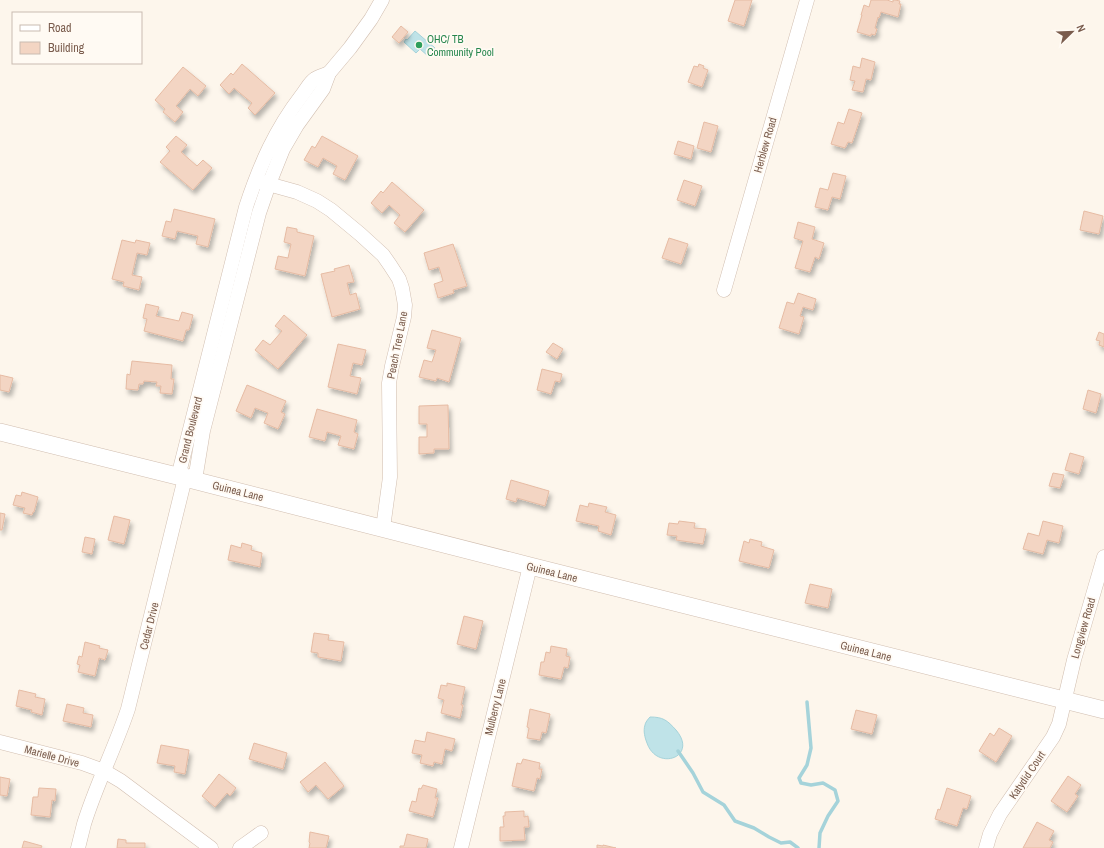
<svg xmlns="http://www.w3.org/2000/svg" width="1104" height="848" font-family="'Archivo Narrow',sans-serif">
	<defs>
		<filter id="shadow"><feDropShadow dx="2.5" dy="4.5" stdDeviation="2" flood-color="#0004"/></filter>
	</defs>
	<rect width="100%" height="100%" fill="#fdf6ec"/>
	<!-- water -->
	<g fill="#bfe3e8" stroke="#a5d3da">
		<polygon points="415,31 435,48 428,56 420,49 416,53 404,42 406,39 407,40"/>
		<path d="M650,717C663,717 667,720 676,730C699,757 657,772 647,743C645,738 643,731 645,725C645,723 648,719 650,717Z"/>
	</g>
	<g fill="none" stroke-linecap="round" stroke-linejoin="round">
		<!-- stream -->
		<g stroke="#a5d3da" stroke-width="3.5">
			<polyline points="807,702 811,748 807,765 799,778 801,783 811,785 823,783 835,790 838,801 828,816 820,833 819,848"/>
			<polyline points="678,751 693,773 703,792 724,805 735,821 754,828 769,837 781,843 790,842 798,848"/>
		</g>
	</g>
	<!-- building -->
	<g fill="#f3d5c3" stroke="#e6bba3" filter="url(#shadow)">
		<polygon points="735,0 752,0 744,26 728,21"/>
		<polygon points="871,0 887,0 893,2 893,0 895,0 900,1 899,4 901,4 898,17 881,12 879,18 878,17 875,28 877,29 875,35 871,34 871,36 857,32 862,15 861,15 864,5 869,7"/>
		<polygon points="401,26 408,32 399,43 392,37"/>
		<polygon points="862,58 875,62 871,80 866,79 863,92 852,90 855,81 850,80 853,66 860,68"/>
		<polygon points="242,64 275,93 255,115 248,108 252,103 234,88 229,94 220,85 231,73 233,75"/>
		<polygon points="699,64 704,66 703,68 708,70 702,87 688,82 694,66 698,67"/>
		<polygon points="183,67 206,86 198,96 190,89 176,106 183,112 175,122 163,112 165,109 155,100"/>
		<polygon points="849,109 862,113 852,143 848,142 845,148 831,144 838,122 844,124"/>
		<polygon points="704,122 718,126 711,152 697,148"/>
		<polygon points="176,136 187,145 181,152 197,166 203,160 212,168 193,190 160,162 170,151 166,147"/>
		<polygon points="322,136 358,156 345,180 333,174 337,166 323,158 318,167 304,160 312,146 315,148"/>
		<polygon points="678,141 694,146 691,159 674,154"/>
		<polygon points="833,173 846,176 840,199 832,197 828,210 815,207 820,188 828,190"/>
		<polygon points="684,180 702,186 695,206 677,200"/>
		<polygon points="392,182 424,210 405,232 394,223 400,215 389,205 382,213 371,203 381,191 383,193"/>
		<polygon points="174,209 215,219 208,247 196,244 198,236 177,231 175,239 162,236 166,221 171,222"/>
		<polygon points="1084,211 1103,216 1099,234 1080,230"/>
		<polygon points="798,222 815,227 812,239 824,243 819,259 815,257 810,272 795,268 803,241 794,238"/>
		<polygon points="287,227 297,229 297,232 314,236 305,276 275,269 278,256 288,258 291,244 284,242"/>
		<polygon points="669,238 688,244 681,264 662,258"/>
		<polygon points="122,240 135,243 136,240 150,243 147,255 137,253 132,275 142,277 139,290 123,286 124,282 112,279"/>
		<polygon points="453,244 467,286 453,290 454,293 438,298 434,284 443,281 439,267 429,270 424,253"/>
		<polygon points="349,265 354,282 347,283 350,295 356,293 360,309 332,317 321,274 335,271 334,269"/>
		<polygon points="798,293 816,299 813,310 803,307 800,316 804,317 799,334 779,328 787,302 794,304"/>
		<polygon points="146,304 159,307 156,316 179,321 182,312 193,315 189,330 186,330 183,341 144,331 147,319 143,318"/>
		<polygon points="284,315 307,335 278,369 255,350 263,340 270,345 282,331 275,326"/>
		<polygon points="432,330 461,338 449,382 437,378 436,381 419,377 424,360 432,362 436,350 427,348"/>
		<polygon points="1099,332 1104,334 1104,347 1099,345 1100,341 1096,340"/>
		<polygon points="553,343 563,349 557,359 546,352"/>
		<polygon points="338,344 366,350 362,365 353,363 350,376 361,378 357,394 328,387"/>
		<polygon points="132,361 172,365 171,379 174,379 172,394 160,393 161,386 156,386 157,382 144,381 143,384 139,384 138,390 126,389 127,374 130,375"/>
		<polygon points="542,369 562,374 560,382 555,381 551,394 537,390"/>
		<polygon points="0,375 13,378 9,392 0,390"/>
		<polygon points="247,385 286,401 281,412 285,414 278,429 264,423 268,413 255,408 251,418 236,411"/>
		<polygon points="1088,390 1101,394 1096,413 1083,409"/>
		<polygon points="448,405 449,449 434,449 434,453 419,454 419,437 427,437 427,424 419,424 419,406"/>
		<polygon points="317,409 357,420 354,432 358,434 354,449 338,445 341,436 327,432 325,441 309,437"/>
		<polygon points="1070,453 1084,457 1079,474 1065,470"/>
		<polygon points="1053,473 1064,475 1060,488 1049,486"/>
		<polygon points="511,480 549,491 545,506 517,498 516,502 506,499"/>
		<polygon points="22,492 38,497 34,512 33,512 32,515 23,513 25,508 13,505 16,495 21,496"/>
		<polygon points="589,503 607,507 605,512 616,515 611,535 598,531 599,526 576,521 580,505 588,507"/>
		<polygon points="0,513 5,514 2,530 0,530"/>
		<polygon points="114,516 130,520 124,544 108,540"/>
		<polygon points="679,521 695,523 694,528 706,529 703,544 676,540 677,536 667,535 669,523 678,524"/>
		<polygon points="1043,521 1063,526 1059,543 1047,540 1043,554 1023,549 1028,533 1039,536"/>
		<polygon points="85,537 95,539 92,554 82,552"/>
		<polygon points="750,539 762,542 761,546 774,550 769,568 739,561 744,541 749,543"/>
		<polygon points="242,543 252,546 251,550 262,553 260,567 228,560 231,545 241,548"/>
		<polygon points="810,584 832,589 828,608 805,603"/>
		<polygon points="464,616 483,621 476,649 457,644"/>
		<polygon points="314,633 329,635 328,640 344,642 341,661 318,657 318,653 311,652"/>
		<polygon points="85,642 100,646 99,648 108,650 105,660 99,658 95,676 78,672 80,665 77,664 79,656 82,657"/>
		<polygon points="551,646 567,649 566,656 570,657 568,668 564,667 561,679 539,675 541,662 544,662 546,652 550,653"/>
		<polygon points="447,683 465,687 461,705 463,705 460,718 441,713 444,700 438,698 441,685 447,686"/>
		<polygon points="19,690 36,694 35,697 45,699 42,715 31,712 32,710 16,706"/>
		<polygon points="67,704 84,708 83,713 93,715 91,727 63,721"/>
		<polygon points="530,709 550,714 546,733 542,732 540,740 527,738 529,728 527,727"/>
		<polygon points="856,710 877,715 872,734 851,729"/>
		<polygon points="999,728 1012,736 996,762 979,751 990,733 994,736"/>
		<polygon points="427,732 455,739 452,751 445,749 442,764 434,762 433,766 420,763 422,755 412,753 415,740 425,742"/>
		<polygon points="254,743 287,753 283,769 249,759"/>
		<polygon points="161,745 189,750 185,774 174,772 175,766 157,763"/>
		<polygon points="523,759 540,763 539,769 542,769 540,779 537,778 534,791 512,786 517,763 521,764"/>
		<polygon points="325,762 344,786 328,799 316,785 308,792 300,782"/>
		<polygon points="219,774 236,788 230,796 227,793 215,807 202,796"/>
		<polygon points="1068,776 1081,785 1075,794 1078,796 1067,812 1051,801"/>
		<polygon points="0,777 10,779 7,796 0,795"/>
		<polygon points="423,785 437,789 435,798 438,798 433,817 409,811 412,801 416,802 419,788 421,789"/>
		<polygon points="39,788 56,789 55,801 52,800 50,817 31,815 33,797 38,797"/>
		<polygon points="947,788 971,796 967,809 963,808 957,826 935,819 938,809 940,810"/>
		<polygon points="524,811 524,817 528,816 529,827 524,827 525,840 500,841 500,827 504,827 503,816 505,816 505,812"/>
		<polygon points="1037,822 1054,831 1049,840 1053,842 1050,848 1023,848"/>
		<polygon points="310,832 329,836 326,848 309,848 310,843 309,842"/>
		<polygon points="407,834 428,839 426,848 400,848 400,846 404,846"/>
		<polygon points="118,839 126,840 126,843 145,843 145,848 117,848"/>
		<polygon points="24,841 42,846 41,848 22,848"/>
		<polygon points="597,845 603,846 603,845 616,848 597,848"/>
	</g>
	<g fill="none" stroke-linecap="round" stroke-linejoin="round">
		<!-- minor casing -->
		<g stroke="#d1beb0" stroke-width="15">
			<g id="minor">
				<polyline points="261,182 297,192 317,201 331,210 360,234 383,255 390,265 399,279 402,288 405,305 404,317 392,366 389,383 390,477 383,528"/>
				<polyline points="724,290 807,0"/>
				<polyline points="185,478 196,474 203,431 259,213 269,184 283,149 297,125 323,89 329,73 350,48 371,19 382,0"/>
				<path d="M185,478L180,469L246,207C260,165 275,130 302,95C306,90 310,82 315,79C319,76 325,75 329,73"/>
				<polyline points="0,742 82,763 104,771 121,781 211,848"/>
				<path d="M78,848C80,840 82,832 84,824C96,785 115,748 128,709L185,478"/>
				<polyline points="240,848 261,833"/>
				<polyline points="461,848 530,566"/>
				<polyline points="986,848 990,834 1000,814 1053,737 1059,724 1074,660 1104,557"/>
			</g>
		</g>
		<!-- tertiary casing -->
		<g stroke="#d1beb0" stroke-width="18">
			<polyline id="tertiary" points="0,432 185,478 530,566 1104,710"/>
		</g>
		<!-- minor -->
		<use href="#minor" stroke="#fff" stroke-width="14"/>
		<!-- tertiary -->
		<use href="#tertiary" stroke="#fff" stroke-width="17"/>
	</g>
	<!-- markers -->
	<circle fill="#2e9e5b" stroke="#fffaf3" stroke-width="1.5" cx="419" cy="45" r="4"/>
	<g text-anchor="middle" stroke-width="3.5" stroke-linejoin="round" paint-order="stroke">
		<!-- leisure labels -->
		<g font-size="11" fill="#27864d" stroke="#fffaf3" text-anchor="start">
			<text x="427" y="43">OHC/ TB<tspan x="427" dy="13">Community Pool</tspan></text>
		</g>
		<!-- street labels -->
		<g font-size="11" fill="#7a5c4d" stroke="#fffaf3">
			<text transform="translate(765 145) rotate(-74)" y="4">Herblew Road</text>
			<text transform="translate(397 345) rotate(-79)" y="4">Peach Tree Lane</text>
			<text transform="translate(190 430) rotate(-76)" y="4">Grand Boulevard</text>
			<text transform="translate(238 491) rotate(14)" y="4">Guinea Lane</text>
			<text transform="translate(552 572) rotate(14)" y="4">Guinea Lane</text>
			<text transform="translate(149 626) rotate(-76)" y="4">Cedar Drive</text>
			<text transform="translate(1083 628) rotate(-74)" y="4">Longview Road</text>
			<text transform="translate(866 651) rotate(14)" y="4">Guinea Lane</text>
			<text transform="translate(495 707) rotate(-76)" y="4">Mulberry Lane</text>
			<text transform="translate(52 756) rotate(15)" y="4">Marielle Drive</text>
			<text transform="translate(1027 775) rotate(-56)" y="4">Katydid Court</text>
		</g>
	</g>
	<!-- legend -->
	<rect x="12" y="12" width="130" height="52" fill="#fffaf3" stroke="#cabbb1"/>
	<rect x="20" y="25" width="20" height="6" fill="#ffffff" stroke="#cabbb1"/>
	<text x="48" y="32" font-size="12" fill="#7a5c4d">Road</text>
	<rect x="20" y="42" width="20" height="12" fill="#f3d5c3" stroke="#cabbb1"/>
	<text x="48" y="52" font-size="12" fill="#7a5c4d">Building</text>
	<!-- north arrow -->
	<g transform="translate(1072 32) rotate(67)" stroke="#fffaf3" stroke-width="3" paint-order="stroke">
	<path d="M0-3L7 15L0 10L-7 15Z" fill="#7a5c4d"/>
	<text y="-6" font-size="11" font-weight="bold" text-anchor="middle" fill="#7a5c4d">N</text>
	</g>
</svg>
